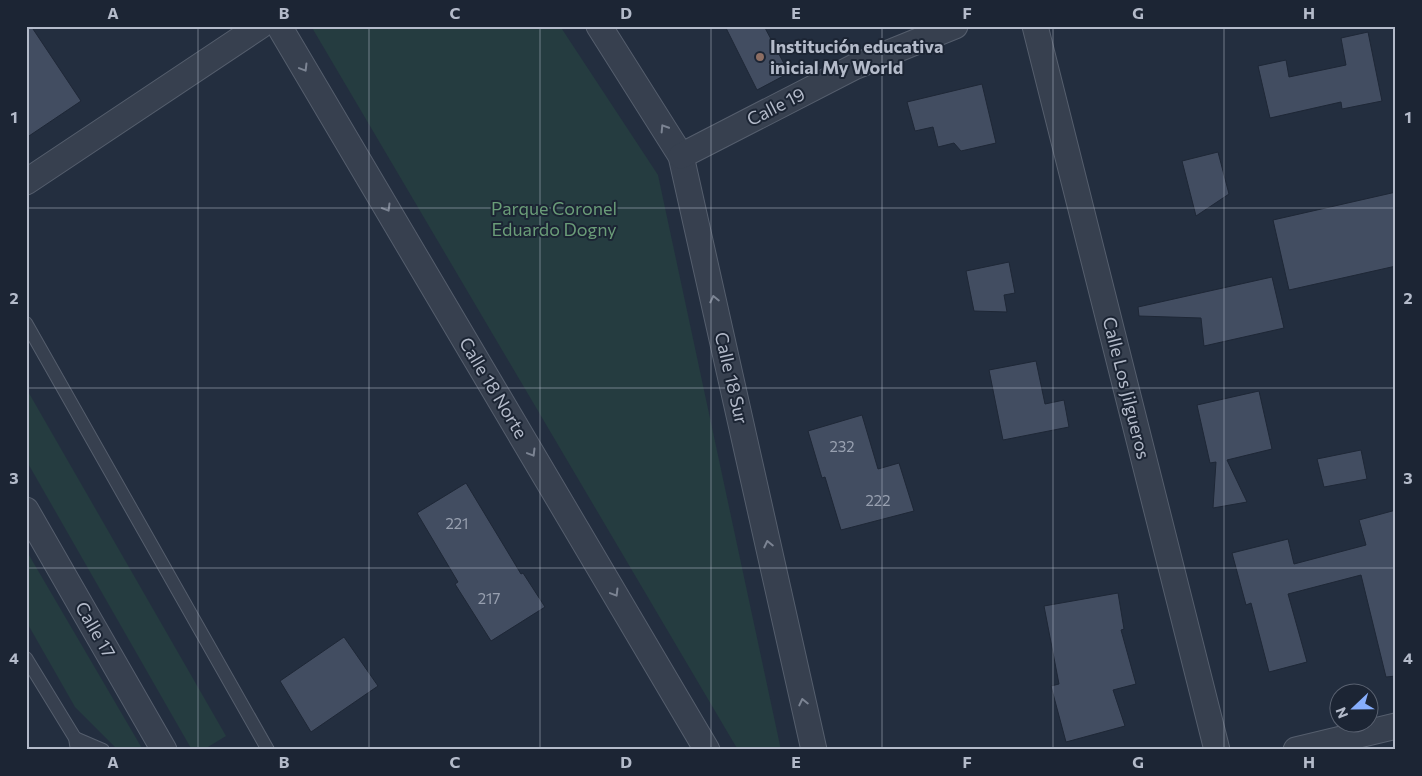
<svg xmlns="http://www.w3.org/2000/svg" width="1422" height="776" font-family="Commissioner,sans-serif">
	<rect width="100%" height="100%" fill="#232e3f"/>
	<!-- green -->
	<g fill="#253c40">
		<polygon points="311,26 560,26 658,175 781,750 738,750"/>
		<polygon points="26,388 226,736 203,750 192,750 26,460"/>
		<polygon points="26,550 143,750 118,750 75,707 26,621"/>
	</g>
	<!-- building -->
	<g fill="#424d61" stroke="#1e2736">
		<polygon points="26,26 31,26 81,101 26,138"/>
		<polygon points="725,26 764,26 789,73 757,90"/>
		<polygon points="1368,32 1382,101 1342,109 1341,102 1270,118 1258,66 1286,60 1289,77 1346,65 1341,38"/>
		<polygon points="982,84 996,143 961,151 954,143 938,147 933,127 915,131 907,102"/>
		<polygon points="1218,152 1229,194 1196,216 1182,161"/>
		<polygon points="1396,192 1396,266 1289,290 1273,220"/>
		<polygon points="1009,262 1015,293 1004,295 1007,312 974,311 966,271"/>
		<polygon points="1272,277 1284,328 1204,346 1201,318 1139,316 1138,307"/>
		<polygon points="1036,361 1045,404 1064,400 1069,427 1003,440 989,370"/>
		<polygon points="1259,391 1272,449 1227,460 1247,502 1213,508 1216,462 1210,463 1197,405"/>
		<polygon points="862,415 878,469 899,463 914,511 841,530 825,477 822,478 808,431"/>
		<polygon points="1361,450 1367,479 1324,487 1317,459"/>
		<polygon points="466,483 521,574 523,573 545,607 491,641 455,584 458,582 417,513"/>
		<polygon points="1396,510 1396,676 1386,677 1361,575 1288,594 1307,662 1269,672 1251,603 1246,605 1232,553 1288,539 1294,564 1366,545 1359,520"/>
		<polygon points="1118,593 1124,629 1121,630 1136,684 1113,690 1125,726 1066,742 1051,686 1059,684 1044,606"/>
		<polygon points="344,637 378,686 311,732 280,681"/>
	</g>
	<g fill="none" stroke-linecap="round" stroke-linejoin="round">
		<!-- lane casing -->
		<g stroke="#555e6d" stroke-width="14">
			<g id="lane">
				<polyline points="26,323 268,750"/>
				<polyline points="26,658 75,738 77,750"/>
				<polyline points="75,738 103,750"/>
			</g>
		</g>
		<!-- street casing -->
		<g stroke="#555e6d" stroke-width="27">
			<g id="street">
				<polyline points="279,26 707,750"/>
				<polyline points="599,26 681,156 814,750"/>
				<polyline points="1035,26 1217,750"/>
				<polyline points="681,156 854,67 955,26"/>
				<polyline points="26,182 260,26"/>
				<polyline points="26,510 164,750"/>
				<polyline points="1296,750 1396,726"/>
			</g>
		</g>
		<!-- lane -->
		<use href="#lane" stroke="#37404f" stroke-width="12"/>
		<!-- street -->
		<use href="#street" stroke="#37404f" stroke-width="25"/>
	</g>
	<!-- one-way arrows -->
	<defs><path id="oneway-chevron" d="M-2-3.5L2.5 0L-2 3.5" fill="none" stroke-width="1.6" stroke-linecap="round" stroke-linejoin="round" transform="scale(1.25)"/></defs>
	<g stroke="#7c8493">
		<use href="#oneway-chevron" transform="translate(304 68) rotate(59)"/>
		<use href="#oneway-chevron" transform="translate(664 128) rotate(-122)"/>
		<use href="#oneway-chevron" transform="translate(387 208) rotate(59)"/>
		<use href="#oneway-chevron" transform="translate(714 299) rotate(-103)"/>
		<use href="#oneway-chevron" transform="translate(532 453) rotate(59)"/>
		<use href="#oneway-chevron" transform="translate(768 544) rotate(-103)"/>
		<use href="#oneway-chevron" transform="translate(615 593) rotate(59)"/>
		<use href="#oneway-chevron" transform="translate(803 702) rotate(-103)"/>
	</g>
	<!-- grid -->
	<path fill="none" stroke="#b4bbca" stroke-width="1" stroke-opacity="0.55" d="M198,26V750M369,26V750M540,26V750M711,26V750M882,26V750M1053,26V750M1224,26V750M26,208H1396M26,388H1396M26,568H1396"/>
	<!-- markers -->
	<circle fill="#8d6e63" stroke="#1c2534" stroke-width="2" cx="760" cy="57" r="5"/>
	<g text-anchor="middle" stroke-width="4" stroke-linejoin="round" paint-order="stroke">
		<!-- number labels -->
		<g font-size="15" fill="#98a0b0">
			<text x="842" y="452">232</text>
			<text x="878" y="506">222</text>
			<text x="457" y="529">221</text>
			<text x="489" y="604">217</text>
		</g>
		<!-- poi labels -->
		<g font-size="18" font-weight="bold" fill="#b4bbca" stroke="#1c2534" text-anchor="start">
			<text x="770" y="53">Institución educativa<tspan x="770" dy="21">inicial My World</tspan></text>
		</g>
		<!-- street labels -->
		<g font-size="18" fill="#b4bbca" stroke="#1c2534">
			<text transform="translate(776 107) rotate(-27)" y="6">Calle 19</text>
			<text transform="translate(731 378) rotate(77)" y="6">Calle 18 Sur</text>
			<text transform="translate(493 388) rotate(59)" y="6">Calle 18 Norte</text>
			<text transform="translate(1126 388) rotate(76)" y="6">Calle Los Jilgueros</text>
			<text transform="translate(95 630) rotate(60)" y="6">Calle 17</text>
		</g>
		<!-- park labels -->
		<g font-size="18" fill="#6a9c78" stroke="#1c2534">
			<text x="554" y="215">Parque Coronel<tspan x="554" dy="21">Eduardo Dogny</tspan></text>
		</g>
	</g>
	<!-- border -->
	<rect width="1422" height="776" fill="none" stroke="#1c2534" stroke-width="55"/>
	<!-- north arrow -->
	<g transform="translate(1354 708) rotate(248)"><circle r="24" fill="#1c2534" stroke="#596170"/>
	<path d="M0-4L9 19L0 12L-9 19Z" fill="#87aefc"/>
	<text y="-8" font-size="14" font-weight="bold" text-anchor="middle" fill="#b4bbca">N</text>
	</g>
	<rect x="28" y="28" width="1366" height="720" fill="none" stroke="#b4bbca" stroke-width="2"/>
	<g font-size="16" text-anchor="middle" font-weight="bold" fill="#b4bbca">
		<text x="113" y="19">A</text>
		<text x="284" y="19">B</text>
		<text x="455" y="19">C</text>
		<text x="626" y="19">D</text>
		<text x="796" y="19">E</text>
		<text x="967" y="19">F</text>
		<text x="1138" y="19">G</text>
		<text x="1309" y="19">H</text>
		<text x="14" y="123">1</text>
		<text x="1408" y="123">1</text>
		<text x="14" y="304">2</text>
		<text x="1408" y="304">2</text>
		<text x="14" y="484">3</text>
		<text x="1408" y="484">3</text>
		<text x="14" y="664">4</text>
		<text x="1408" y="664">4</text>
		<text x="113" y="768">A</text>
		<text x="284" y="768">B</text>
		<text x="455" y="768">C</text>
		<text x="626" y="768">D</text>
		<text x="796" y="768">E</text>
		<text x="967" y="768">F</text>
		<text x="1138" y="768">G</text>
		<text x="1309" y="768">H</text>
	</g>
</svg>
